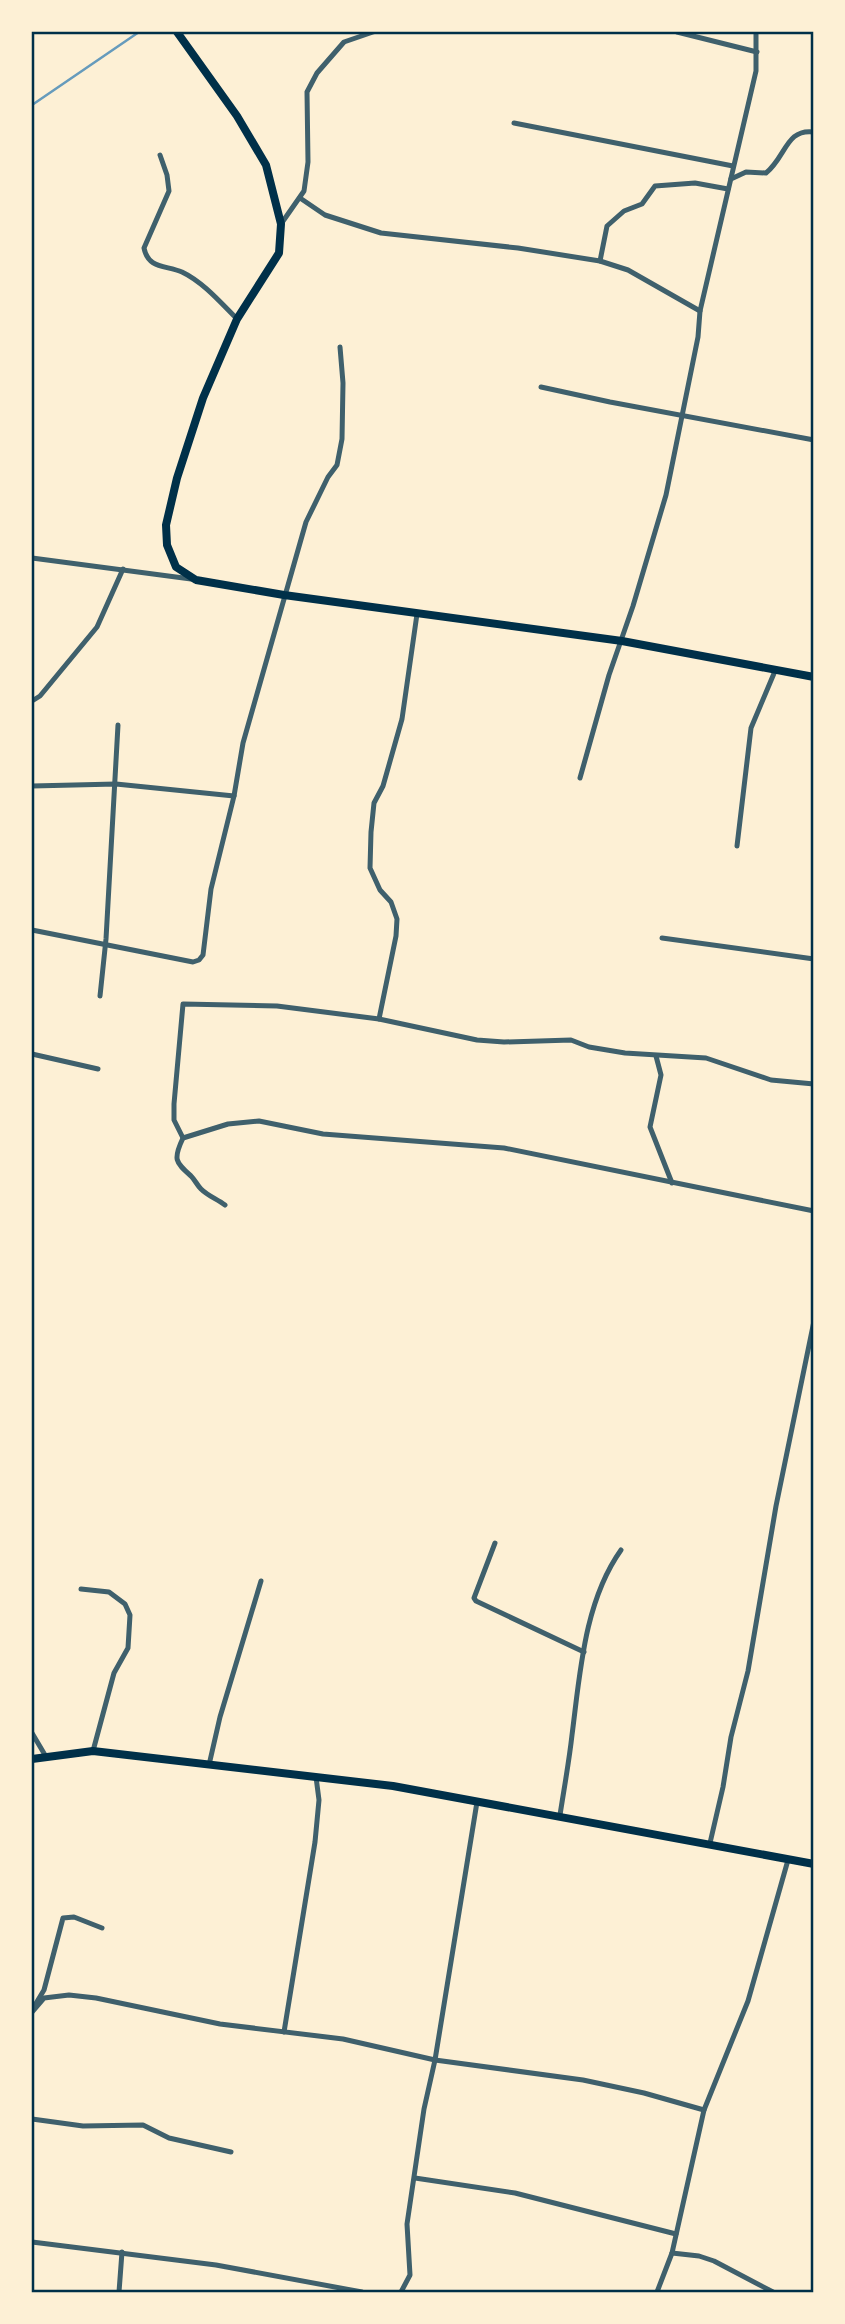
<svg xmlns="http://www.w3.org/2000/svg" width="845" height="2324" font-family="Signika,sans-serif">
	<rect width="100%" height="100%" fill="#fdf0d5"/>
	<g fill="none" stroke-linecap="round" stroke-linejoin="round">
		<!-- stream -->
		<polyline stroke="#669bbc" stroke-width="2.5" points="32,105 139,32"/>
		<!-- minor -->
		<g stroke="#3f606c" stroke-width="5">
			<polyline points="677,32 757,52"/>
			<polyline points="514,123 733,166"/>
			<path d="M160,155L167,175L169,191L144,248C148,269 166,265 182,272C203,282 221,303 237,319"/>
			<path d="M731,179L746,172L766,173C786,157 786,128 814,132"/>
			<polyline points="300,198 325,215 381,233 518,248 600,261 628,270 700,311"/>
			<polyline points="281,224 304,191 308,162 307,92 317,73 344,42 373,32"/>
			<polyline points="600,261 607,226 624,211 642,204 655,186 695,183 728,189"/>
			<polyline points="541,387 610,402 814,440"/>
			<polyline points="32,558 191,579"/>
			<polyline points="32,701 40,696 97,627 123,569"/>
			<polyline points="580,778 609,675 633,606 666,495 698,337 700,311 756,71 756,32"/>
			<polyline points="32,786 116,784 234,796 243,743 306,522 328,477 337,465 342,439 343,383 340,347"/>
			<polyline points="737,846 751,728 775,671"/>
			<polyline points="32,930 193,962 199,960 203,955 211,889 234,796"/>
			<polyline points="662,938 814,959"/>
			<polyline points="100,996 106,939 118,725"/>
			<polyline points="379,1019 396,936 397,919 391,902 380,890 370,868 371,832 374,803 383,786 402,719 417,614"/>
			<polyline points="32,1054 98,1069"/>
			<polyline points="656,1056 661,1075 650,1127 672,1183"/>
			<polyline points="183,1138 174,1120 174,1104 183,1004 277,1006 379,1019 477,1040 504,1042 571,1040 589,1047 625,1053 706,1058 771,1080 814,1084"/>
			<path d="M225,1205C217,1199 208,1196 201,1189C197,1185 195,1180 191,1176C175,1162 173,1159 183,1138L228,1124L259,1121L323,1134L504,1148L814,1211"/>
			<polyline points="495,1543 474,1598 476,1601 584,1652"/>
			<polyline points="81,1589 109,1592 125,1604 130,1615 128,1648 114,1673 93,1751"/>
			<polyline points="32,1733 45,1755"/>
			<polyline points="209,1765 220,1717 261,1581"/>
			<path d="M560,1815C564,1789 569,1762 572,1735C580,1674 584,1602 621,1550"/>
			<polyline points="710,1843 723,1787 731,1737 748,1671 776,1506 814,1321"/>
			<polyline points="35,2005 44,1990 63,1918 74,1917 102,1928"/>
			<polyline points="32,2012 44,1998 69,1995 96,1998 220,2024 343,2039 435,2060 583,2080 644,2093 704,2110"/>
			<polyline points="284,2032 315,1842 319,1800 316,1777"/>
			<polyline points="32,2119 83,2126 143,2125 169,2138 231,2152"/>
			<polyline points="415,2178 515,2193 676,2234"/>
			<polyline points="32,2242 216,2265 362,2292"/>
			<polyline points="672,2253 699,2256 714,2261 773,2292"/>
			<polyline points="119,2292 122,2252"/>
			<polyline points="401,2292 410,2275 407,2224 424,2109 435,2060 477,1802"/>
			<polyline points="657,2292 672,2253 704,2110 748,2001 788,1860"/>
		</g>
		<!-- secondary -->
		<g stroke="#003049" stroke-width="8">
			<polyline points="177,32 237,116 266,165 281,224 279,253 237,319 203,398 177,478 166,525 167,545 176,567 196,580 284,595 622,641 814,677"/>
			<polyline points="32,1759 93,1751 393,1786 814,1864"/>
		</g>
	</g>
	<!-- border -->
	<rect width="845" height="2324" fill="none" stroke="#fdf0d5" stroke-width="66"/>
	<rect x="33" y="33" width="779" height="2258" fill="none" stroke="#003049" stroke-width="2.5"/>
</svg>
